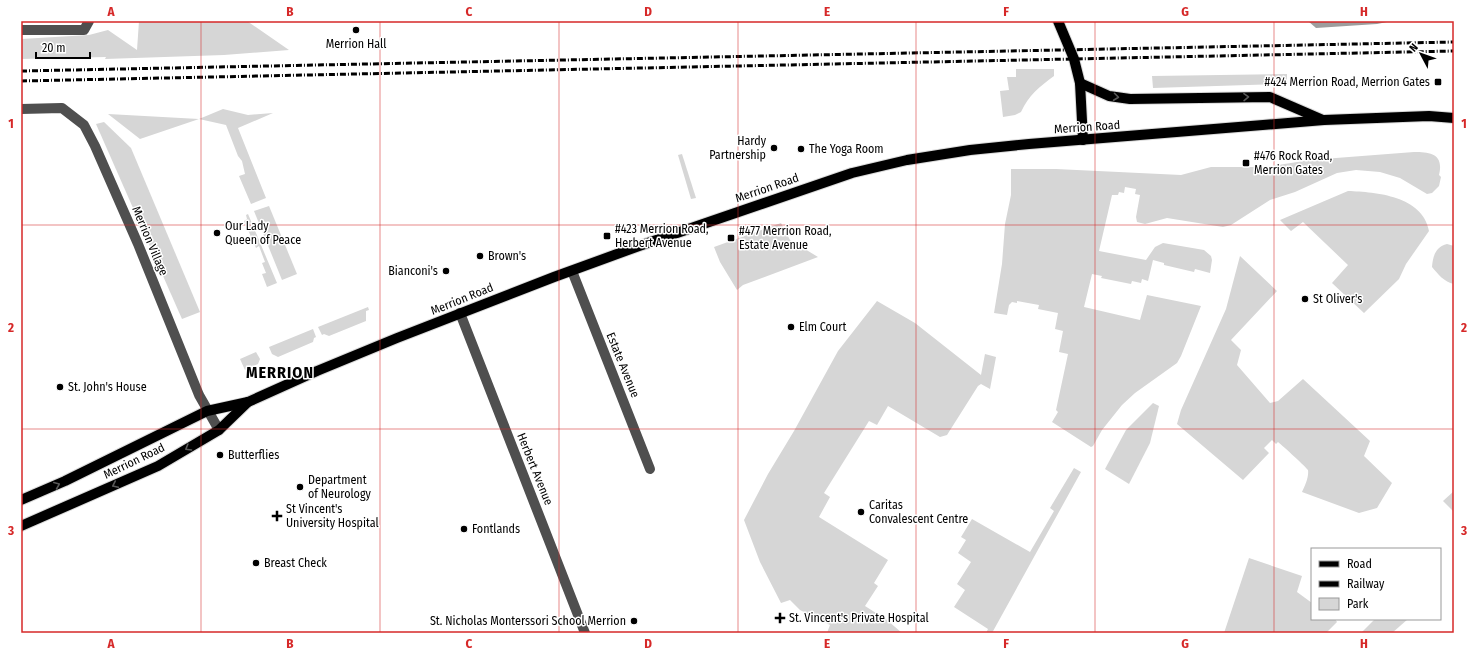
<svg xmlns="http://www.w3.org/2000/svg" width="1475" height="654" font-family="'Fira Sans Condensed',sans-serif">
	<rect width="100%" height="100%" fill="#fff"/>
	<!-- green -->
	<g fill="#d6d6d6">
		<polygon points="139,21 247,21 289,50 224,55 105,59 106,57 21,59 21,39 89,35 108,30 137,50"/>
		<path d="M1016,69H1054V76C1039,87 1029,95 1021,112L1015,115L1003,117L1000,91L1009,90L1007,77H1016Z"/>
		<polygon points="1287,74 1287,83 1277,82 1277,84 1153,88 1152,76"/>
		<polygon points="223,109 248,115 273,113 238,128 266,198 251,204 239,176 245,174 242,161 238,156 226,125 199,119 140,139 108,114 199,119"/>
		<polygon points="104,122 131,148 200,312 182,319 96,124"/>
		<path d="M1414,152C1431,152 1444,154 1439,175L1441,177L1439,186L1432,193L1427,194L1400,178L1380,172L1356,170L1337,173L1295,192L1270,200L1231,225L1223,227L1167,218L1145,224L1137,222L1136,217L1140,195L1135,194L1136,189L1125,187L1124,193L1119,192L1118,195H1112L1099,251L1146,260L1155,247L1163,243L1204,250L1211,256L1212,260L1210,273L1195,269L1194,272L1164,265V263L1153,260L1148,281L1142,279L1141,283L1132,281L1131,284L1101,278L1102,276L1092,274L1084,307L1140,320L1147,295L1201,306L1181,356L1177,363L1135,393L1122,405L1102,430L1093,446L1091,447L1052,422L1058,412L1056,410L1068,354L1059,352L1063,331L1055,329L1058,313L1038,309L1039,305L1017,301V303L1012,302L1009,305L1007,315L994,313L1002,264L1005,224L1011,195V169H1056L1181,175L1211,167H1266L1310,160Z"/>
		<polygon points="682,154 696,198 691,199 678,155"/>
		<path d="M1348,191C1376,192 1423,196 1429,231L1406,264L1399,279L1364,313L1332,283L1348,265L1303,222L1291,231L1280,220Z"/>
		<polygon points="269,206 297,274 282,280 254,211"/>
		<polygon points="248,214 277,283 267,287 262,274 266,273 262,263 265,262 259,246 256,248 244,221 247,219 246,215"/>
		<polygon points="781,223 790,240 818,257 743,285 737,290 720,262 714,247"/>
		<path d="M1447,244L1454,246V284C1444,282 1438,274 1432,267C1433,255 1436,247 1447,244Z"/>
		<path d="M1240,256L1277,291L1231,340L1241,350L1237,365L1270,403L1278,401L1303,379L1370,441L1364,456L1392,483L1377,508L1359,513L1302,492C1305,486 1309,477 1308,470C1307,468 1283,446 1278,442L1276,444L1272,440L1264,448L1269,453L1243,480L1177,424L1181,410L1226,309Z"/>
		<polygon points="877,301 915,323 981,375 985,354 996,357 990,389 981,384 978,386 947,435 940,437 888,406 877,425 869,421 824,493 830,497 819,517 888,560 874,583 878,586 865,606 887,620 902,633 827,633 830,625 800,610 790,600 781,603 760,562 744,520 768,474 794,431 838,351"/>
		<polygon points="368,307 369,310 366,311 366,321 329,336 324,334 322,335 318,327"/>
		<polygon points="313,329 316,337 314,338 313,342 278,357 272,354 269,347"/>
		<polygon points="256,352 260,359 258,364 245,370 240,359"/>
		<polygon points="1153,403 1159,406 1150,443 1129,484 1105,469 1126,430"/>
		<polygon points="1074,468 1081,472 992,633 986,633 988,629 954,607 965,590 957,584 971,562 958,553 966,540 961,537 972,519 1030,552 1054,511 1050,508"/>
		<polygon points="1454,491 1454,512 1443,501"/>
		<polygon points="1249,558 1302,576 1297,592 1312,603 1312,619 1335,619 1337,622 1326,633 1224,633"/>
		<polygon points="1375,619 1408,619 1392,633 1361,633"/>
	</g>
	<!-- water -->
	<polygon fill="#9d9d9d" points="1308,21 1392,21 1377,24 1316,28"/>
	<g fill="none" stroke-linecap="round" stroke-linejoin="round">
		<!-- major casing -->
		<g stroke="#dbdbdb" stroke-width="12">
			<g id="major">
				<polyline points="1058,21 1074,59 1080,83 1083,140"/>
				<polyline points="1080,83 1109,96 1130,99 1270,97 1323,120"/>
				<polyline points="21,500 65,481 207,411 248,402 317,371 397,338 554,277 639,246 852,173 907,160 970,150 1029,144 1324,120 1429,116 1454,118"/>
				<polyline points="21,526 158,466 219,430 248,402"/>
			</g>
		</g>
		<!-- minor -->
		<g stroke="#4f4f4f" stroke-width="10">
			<polyline points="21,30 84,30 89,21"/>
			<polyline points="21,109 62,108 84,125 95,146 138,244 199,395 219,430"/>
			<polyline points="572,271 650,469"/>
			<polyline points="460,313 585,633"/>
		</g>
		<!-- major -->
		<use href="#major" stroke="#000" stroke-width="10"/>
		<!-- rail -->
		<g stroke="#000" stroke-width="3" stroke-dasharray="6 2 1 2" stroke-linecap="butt">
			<polyline points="21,71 1454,42"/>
			<polyline points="21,81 1454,51"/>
		</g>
	</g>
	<!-- one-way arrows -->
	<defs><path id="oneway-chevron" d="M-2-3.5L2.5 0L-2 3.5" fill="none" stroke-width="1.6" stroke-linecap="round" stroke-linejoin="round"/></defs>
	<g stroke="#595959">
		<use href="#oneway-chevron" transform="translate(1116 97) rotate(7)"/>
		<use href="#oneway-chevron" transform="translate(1246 97) rotate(-1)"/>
		<use href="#oneway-chevron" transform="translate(188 448) rotate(149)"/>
		<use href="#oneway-chevron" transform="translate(57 485) rotate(-23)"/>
		<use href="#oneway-chevron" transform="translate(115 485) rotate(155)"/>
	</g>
	<!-- grid -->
	<path fill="none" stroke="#d62828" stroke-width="1" stroke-opacity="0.55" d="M201,21V633M380,21V633M559,21V633M738,21V633M916,21V633M1095,21V633M1274,21V633M21,225H1454M21,429H1454"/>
	<!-- markers -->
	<g fill="#000" stroke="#fff" stroke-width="1.5">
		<circle cx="356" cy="30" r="4"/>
		<rect x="1434" y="78" width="8" height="8" rx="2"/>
		<circle cx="774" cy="148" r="4"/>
		<circle cx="801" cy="149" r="4"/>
		<rect x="1242" y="159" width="8" height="8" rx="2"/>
		<circle cx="217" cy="233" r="4"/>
		<rect x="603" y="232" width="8" height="8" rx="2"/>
		<rect x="727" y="234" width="8" height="8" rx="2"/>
		<circle cx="480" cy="256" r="4"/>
		<circle cx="446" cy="271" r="4"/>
		<circle cx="1305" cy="299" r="4"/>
		<circle cx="791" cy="327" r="4"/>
		<circle cx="60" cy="387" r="4"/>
		<circle cx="220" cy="455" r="4"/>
		<circle cx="300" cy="487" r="4"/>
		<circle cx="861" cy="512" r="4"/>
		<path d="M275 510h4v4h4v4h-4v4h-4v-4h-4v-4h4z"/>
		<circle cx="464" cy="529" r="4"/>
		<circle cx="256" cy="563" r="4"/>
		<path d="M778 612h4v4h4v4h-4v4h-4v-4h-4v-4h4z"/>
		<circle cx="634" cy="621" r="4"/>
	</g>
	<g text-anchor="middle" stroke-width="3" stroke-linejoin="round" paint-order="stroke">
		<!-- poi labels -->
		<g font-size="12" fill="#000" stroke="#fff" text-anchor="start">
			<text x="356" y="48" text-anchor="middle">Merrion Hall</text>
			<text x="1430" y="86" text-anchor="end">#424 Merrion Road, Merrion Gates</text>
			<text x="766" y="145" text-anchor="end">Hardy<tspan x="766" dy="14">Partnership</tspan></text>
			<text x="809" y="153">The Yoga Room</text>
			<text x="1254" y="160">#476 Rock Road,<tspan x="1254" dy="14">Merrion Gates</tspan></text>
			<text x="225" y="230">Our Lady<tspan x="225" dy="14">Queen of Peace</tspan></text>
			<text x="615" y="233">#423 Merrion Road,<tspan x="615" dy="14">Herbert Avenue</tspan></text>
			<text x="739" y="235">#477 Merrion Road,<tspan x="739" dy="14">Estate Avenue</tspan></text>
			<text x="488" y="260">Brown's</text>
			<text x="438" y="275" text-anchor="end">Bianconi's</text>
			<text x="1313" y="303">St Oliver's</text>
			<text x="799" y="331">Elm Court</text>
			<text x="68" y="391">St. John's House</text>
			<text x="228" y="459">Butterflies</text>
			<text x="308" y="484">Department<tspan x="308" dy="14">of Neurology</tspan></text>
			<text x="869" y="509">Caritas<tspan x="869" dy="14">Convalescent Centre</tspan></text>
			<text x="286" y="513">St Vincent's<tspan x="286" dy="14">University Hospital</tspan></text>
			<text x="472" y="533">Fontlands</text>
			<text x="264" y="567">Breast Check</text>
			<text x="789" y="622">St. Vincent's Private Hospital</text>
			<text x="626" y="625" text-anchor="end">St. Nicholas Monterssori School Merrion</text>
		</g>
		<!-- street labels -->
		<g font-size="12" fill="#000" stroke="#fff">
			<text transform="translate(1087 127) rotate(-4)" y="4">Merrion Road</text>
			<text transform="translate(767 188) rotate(-19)" y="4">Merrion Road</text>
			<text transform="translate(150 241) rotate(67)" y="4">Merrion Village</text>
			<text transform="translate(462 299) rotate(-22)" y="4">Merrion Road</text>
			<text transform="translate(623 365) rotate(68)" y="4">Estate Avenue</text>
			<text transform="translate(134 461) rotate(-26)" y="4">Merrion Road</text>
			<text transform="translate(535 469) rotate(68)" y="4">Herbert Avenue</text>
		</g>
		<!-- district labels -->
		<g font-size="16" font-weight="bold" letter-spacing="1" fill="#000" stroke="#fff">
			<text x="280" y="378">MERRION</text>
		</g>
	</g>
	<!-- border -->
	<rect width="1475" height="654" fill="none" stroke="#ffffff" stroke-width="44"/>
	<!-- legend -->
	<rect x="1311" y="548" width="130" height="72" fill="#ffffff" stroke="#999999"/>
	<rect x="1319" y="561" width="20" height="6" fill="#000000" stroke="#999999"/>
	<text x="1347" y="568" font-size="12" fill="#000000">Road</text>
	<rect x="1319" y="581" width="20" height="6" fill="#000000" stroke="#999999"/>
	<text x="1347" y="588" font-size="12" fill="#000000">Railway</text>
	<rect x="1319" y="598" width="20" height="12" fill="#d6d6d6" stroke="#999999"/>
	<text x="1347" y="608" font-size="12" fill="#000000">Park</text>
	<!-- north arrow -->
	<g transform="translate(1421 54) rotate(311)" stroke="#ffffff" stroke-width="3" paint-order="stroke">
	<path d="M0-3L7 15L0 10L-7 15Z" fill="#000000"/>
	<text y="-6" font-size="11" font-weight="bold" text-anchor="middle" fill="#000000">N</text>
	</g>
	<!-- scale -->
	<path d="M36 52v6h54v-6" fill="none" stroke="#000000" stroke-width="2"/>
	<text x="42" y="52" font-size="12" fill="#000000" stroke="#ffffff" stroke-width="3" paint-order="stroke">20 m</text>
	<rect x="22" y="22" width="1431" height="610" fill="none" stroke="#d62828" stroke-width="1.5"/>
	<g font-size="13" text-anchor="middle" font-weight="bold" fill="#d62828">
		<text x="111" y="16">A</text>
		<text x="290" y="16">B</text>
		<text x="469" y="16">C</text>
		<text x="648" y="16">D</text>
		<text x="827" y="16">E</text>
		<text x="1006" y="16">F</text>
		<text x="1185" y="16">G</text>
		<text x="1364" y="16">H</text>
		<text x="11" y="128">1</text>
		<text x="1464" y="128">1</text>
		<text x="11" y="332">2</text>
		<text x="1464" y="332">2</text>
		<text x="11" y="535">3</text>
		<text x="1464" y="535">3</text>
		<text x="111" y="648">A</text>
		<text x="290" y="648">B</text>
		<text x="469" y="648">C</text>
		<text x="648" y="648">D</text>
		<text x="827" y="648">E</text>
		<text x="1006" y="648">F</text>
		<text x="1185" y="648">G</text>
		<text x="1364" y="648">H</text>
	</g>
</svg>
